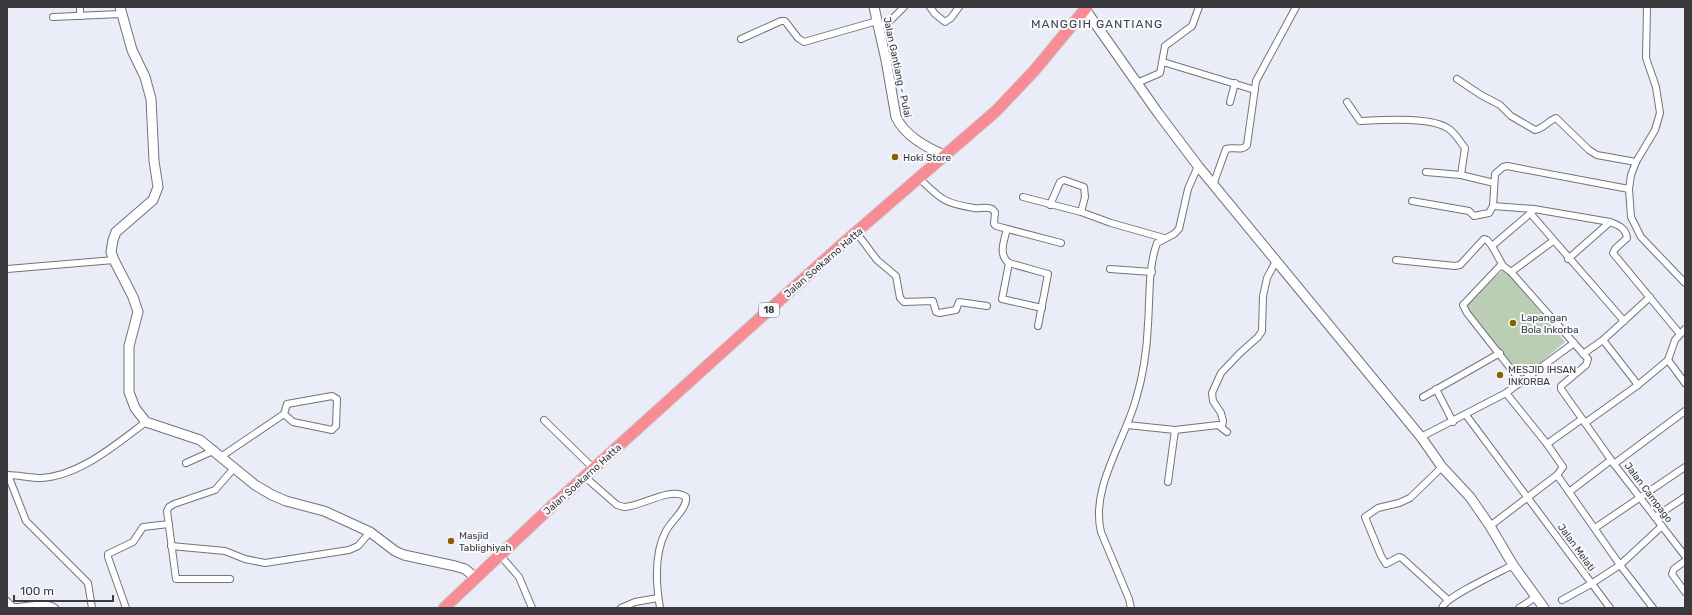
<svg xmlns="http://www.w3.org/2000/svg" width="1692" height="615" font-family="Rubik,sans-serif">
	<rect width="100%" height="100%" fill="#eaecf7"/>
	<!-- green -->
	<polygon fill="#bbcdb2" points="1505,269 1565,342 1522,378 1461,304"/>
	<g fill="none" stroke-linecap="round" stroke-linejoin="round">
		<!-- street casing -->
		<g stroke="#71737d" stroke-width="8">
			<g id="street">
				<polyline points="80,7 80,16"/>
				<polyline points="930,7 935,14 945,22 951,18 959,7"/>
				<polyline points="1647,7 1646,58 1656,87 1660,113 1655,130 1636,162 1631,175 1629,189 1631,217 1641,237 1685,283"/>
				<polyline points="53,17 121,14"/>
				<polyline points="879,27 891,20 904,7"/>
				<polyline points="741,39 781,21 785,21 798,38 804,42 877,21"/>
				<polyline points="1163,62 1255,90"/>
				<path d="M1457,79L1481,95L1500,105L1511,116L1535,130C1543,129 1548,121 1556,118L1589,150L1597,155L1636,162"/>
				<polyline points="1137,83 1160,73 1165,46 1192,26 1199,7"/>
				<polyline points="1230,102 1235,83"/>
				<path d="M1347,102L1360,121C1381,120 1432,116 1449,129C1456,134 1460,142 1465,148L1461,175"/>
				<polyline points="1426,172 1461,175 1494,183"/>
				<path d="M919,178C941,199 943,203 974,208C980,209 987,206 992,209L995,212L994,224L996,226L1061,243"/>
				<path d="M1213,185L1226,149C1233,146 1242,152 1247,145L1256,81L1296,7"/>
				<polyline points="1023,197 1081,212 1111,223 1164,238"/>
				<polyline points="1412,201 1469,211 1474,216 1489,213 1493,206 1495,174 1503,167 1507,166 1629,189"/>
				<polyline points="1050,205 1060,182 1064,180 1084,187 1085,197 1081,212"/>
				<path d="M1493,206L1534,209L1610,222C1618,225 1626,228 1627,238L1615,249L1613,253L1680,334"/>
				<polyline points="1531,214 1624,321"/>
				<path d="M1007,229C1004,241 998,255 1009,263L1048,274L1038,326"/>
				<polyline points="856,232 877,260 896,276 900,298 904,302 933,301 936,312 939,313 956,310 959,302 987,306"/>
				<polyline points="1568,259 1610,222"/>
				<polyline points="1396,260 1455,266 1460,265 1484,239 1487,240 1492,246"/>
				<polyline points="1009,263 1002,299 1042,308"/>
				<polyline points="1503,266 1492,246 1533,211"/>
				<polyline points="7,269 114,260"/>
				<polyline points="1110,269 1152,272"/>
				<polyline points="1511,272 1553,241"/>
				<polyline points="1603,340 1638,385"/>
				<polyline points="1583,354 1603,340 1650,297"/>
				<polyline points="1668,360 1685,383"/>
				<polyline points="1522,383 1467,313 1463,305 1499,267 1503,266 1511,272 1588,359 1586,365 1561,386 1561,389 1614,464 1685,556"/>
				<polyline points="1436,389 1453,422"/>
				<polyline points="1423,397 1500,353"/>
				<polyline points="1466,415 1610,608"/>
				<polyline points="544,420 594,469"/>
				<polyline points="1585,423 1638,385 1668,360 1675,340 1685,329"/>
				<polyline points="1127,425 1175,430 1168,482"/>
				<polyline points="1222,426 1223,421 1221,413 1213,401 1212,393 1221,373 1240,353 1258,337 1262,331 1263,296 1267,278 1276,261"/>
				<polyline points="1175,430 1218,425 1227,432"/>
				<polyline points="1421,437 1506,393 1574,343"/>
				<polyline points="1547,444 1582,419"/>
				<polyline points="222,456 284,414 287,404 332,396 337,399 336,426 332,430 293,422 284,414"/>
				<polyline points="186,463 215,450"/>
				<polyline points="1614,464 1685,411"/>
				<polyline points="1442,467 1410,498 1399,503 1378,508 1365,517 1381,556 1386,564 1399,557 1402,558 1448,600"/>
				<path d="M7,475C18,475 30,478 41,478C80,476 116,444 146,422"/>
				<polyline points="8,475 26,521 88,583 92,608"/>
				<polyline points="1557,475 1569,492 1611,460"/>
				<path d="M585,477L617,505L624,507C641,507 670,486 686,497C688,508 671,521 666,531C654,553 656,584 660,608"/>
				<polyline points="1569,492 1620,565 1653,608"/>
				<polyline points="1655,517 1685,497"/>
				<polyline points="1490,526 1557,475 1563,467 1547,444 1506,393"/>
				<polyline points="1595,528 1685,467"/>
				<polyline points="171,546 225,551 245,559 265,563 349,550 358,546 370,532"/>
				<polyline points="500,555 519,577 532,608"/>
				<polyline points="1685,561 1674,569 1672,574 1685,592"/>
				<polyline points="230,579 176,579 167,511 169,507 174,504 215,490 235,467"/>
				<polyline points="1562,600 1591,584 1620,565 1662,526"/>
				<path d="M7,601L13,607C25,608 46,600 55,608"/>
				<polyline points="126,608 108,557 108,554 133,542 143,527 169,524"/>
				<polyline points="621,608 635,602 658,598"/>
				<path d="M1131,608L1129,599L1101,532C1090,488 1125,440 1136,399C1143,376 1147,348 1148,324C1150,297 1148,268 1157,243L1174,234L1179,229L1188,189L1198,166"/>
				<path d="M1442,608C1445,597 1500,572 1513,565"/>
				<polyline points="1519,608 1536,597"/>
			</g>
		</g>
		<!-- secondary casing -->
		<g stroke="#71737d" stroke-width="11">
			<g id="secondary">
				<polyline points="120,7 132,50 145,77 151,99 154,161 158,187 153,200 116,232 113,240 111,252 114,260 133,297 138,312 129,346 129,392 135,408 146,422 200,440 255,485 272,495 286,501 324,511 346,521 370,532 395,551 404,555 455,566 465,569 476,578"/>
				<path d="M874,7L886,60L896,117C905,136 926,147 944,155"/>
				<polyline points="1085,9 1158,113 1198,166 1421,437 1442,467 1470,497 1490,526 1513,565 1544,608"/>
			</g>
		</g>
		<!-- highway casing -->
		<g stroke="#cccccd" stroke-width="13">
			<polyline id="highway" points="444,608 552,506 719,355 840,246 996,111 1034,71 1087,7"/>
		</g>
		<!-- street -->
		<use href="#street" stroke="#fff" stroke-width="6"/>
		<!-- secondary -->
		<use href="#secondary" stroke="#fff" stroke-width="9"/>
		<!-- highway -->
		<use href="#highway" stroke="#f88c95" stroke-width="11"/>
	</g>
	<!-- markers -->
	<g fill="#895f00" stroke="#f9fafe" stroke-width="1.5">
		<circle cx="895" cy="157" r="4"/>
		<circle cx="1513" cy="323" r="4"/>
		<circle cx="1500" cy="375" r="4"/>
		<circle cx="451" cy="541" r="4"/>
	</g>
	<g text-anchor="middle" stroke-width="4" stroke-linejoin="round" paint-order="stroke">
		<!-- shield labels -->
		<rect fill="#f9fafe" stroke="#737378" stroke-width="1" x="759" y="303" width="20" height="14" rx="3"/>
		<g font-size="9" font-weight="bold" fill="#39393e">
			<text x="769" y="313">18</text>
		</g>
		<!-- street labels -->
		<g font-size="10" fill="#39393e" stroke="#f9fafe">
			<text transform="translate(898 67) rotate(78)" y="4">Jalan Gantiang - Pulai</text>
			<text transform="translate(823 262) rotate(-41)" y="4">Jalan Soekarno Hatta</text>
			<text transform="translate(582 479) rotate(-42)" y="4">Jalan Soekarno Hatta</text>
			<text transform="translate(1649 492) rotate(53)" y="4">Jalan Campago</text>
			<text transform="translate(1577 547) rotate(54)" y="4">Jalan Melati</text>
		</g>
		<!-- poi labels -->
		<g font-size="10" fill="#39393e" stroke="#f9fafe" text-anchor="start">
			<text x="903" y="161">Hoki Store</text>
			<text x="1521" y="321">Lapangan<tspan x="1521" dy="12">Bola Inkorba</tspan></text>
			<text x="1508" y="373">MESJID IHSAN<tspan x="1508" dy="12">INKORBA</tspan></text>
			<text x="459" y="539">Masjid<tspan x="459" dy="12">Tablighiyah</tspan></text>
		</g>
		<!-- quarter labels -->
		<g font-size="12" letter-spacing="1" fill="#42444d" stroke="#f9fafe">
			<text x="1097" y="28">MANGGIH GANTIANG</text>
		</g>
	</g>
	<!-- border -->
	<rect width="1692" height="615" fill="none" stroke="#39393e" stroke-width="16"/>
	<!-- scale -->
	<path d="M14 595v6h99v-6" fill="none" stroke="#39393e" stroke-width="2"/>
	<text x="20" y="595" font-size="12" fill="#39393e" stroke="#f9fafe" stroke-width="3" paint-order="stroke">100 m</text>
</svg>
